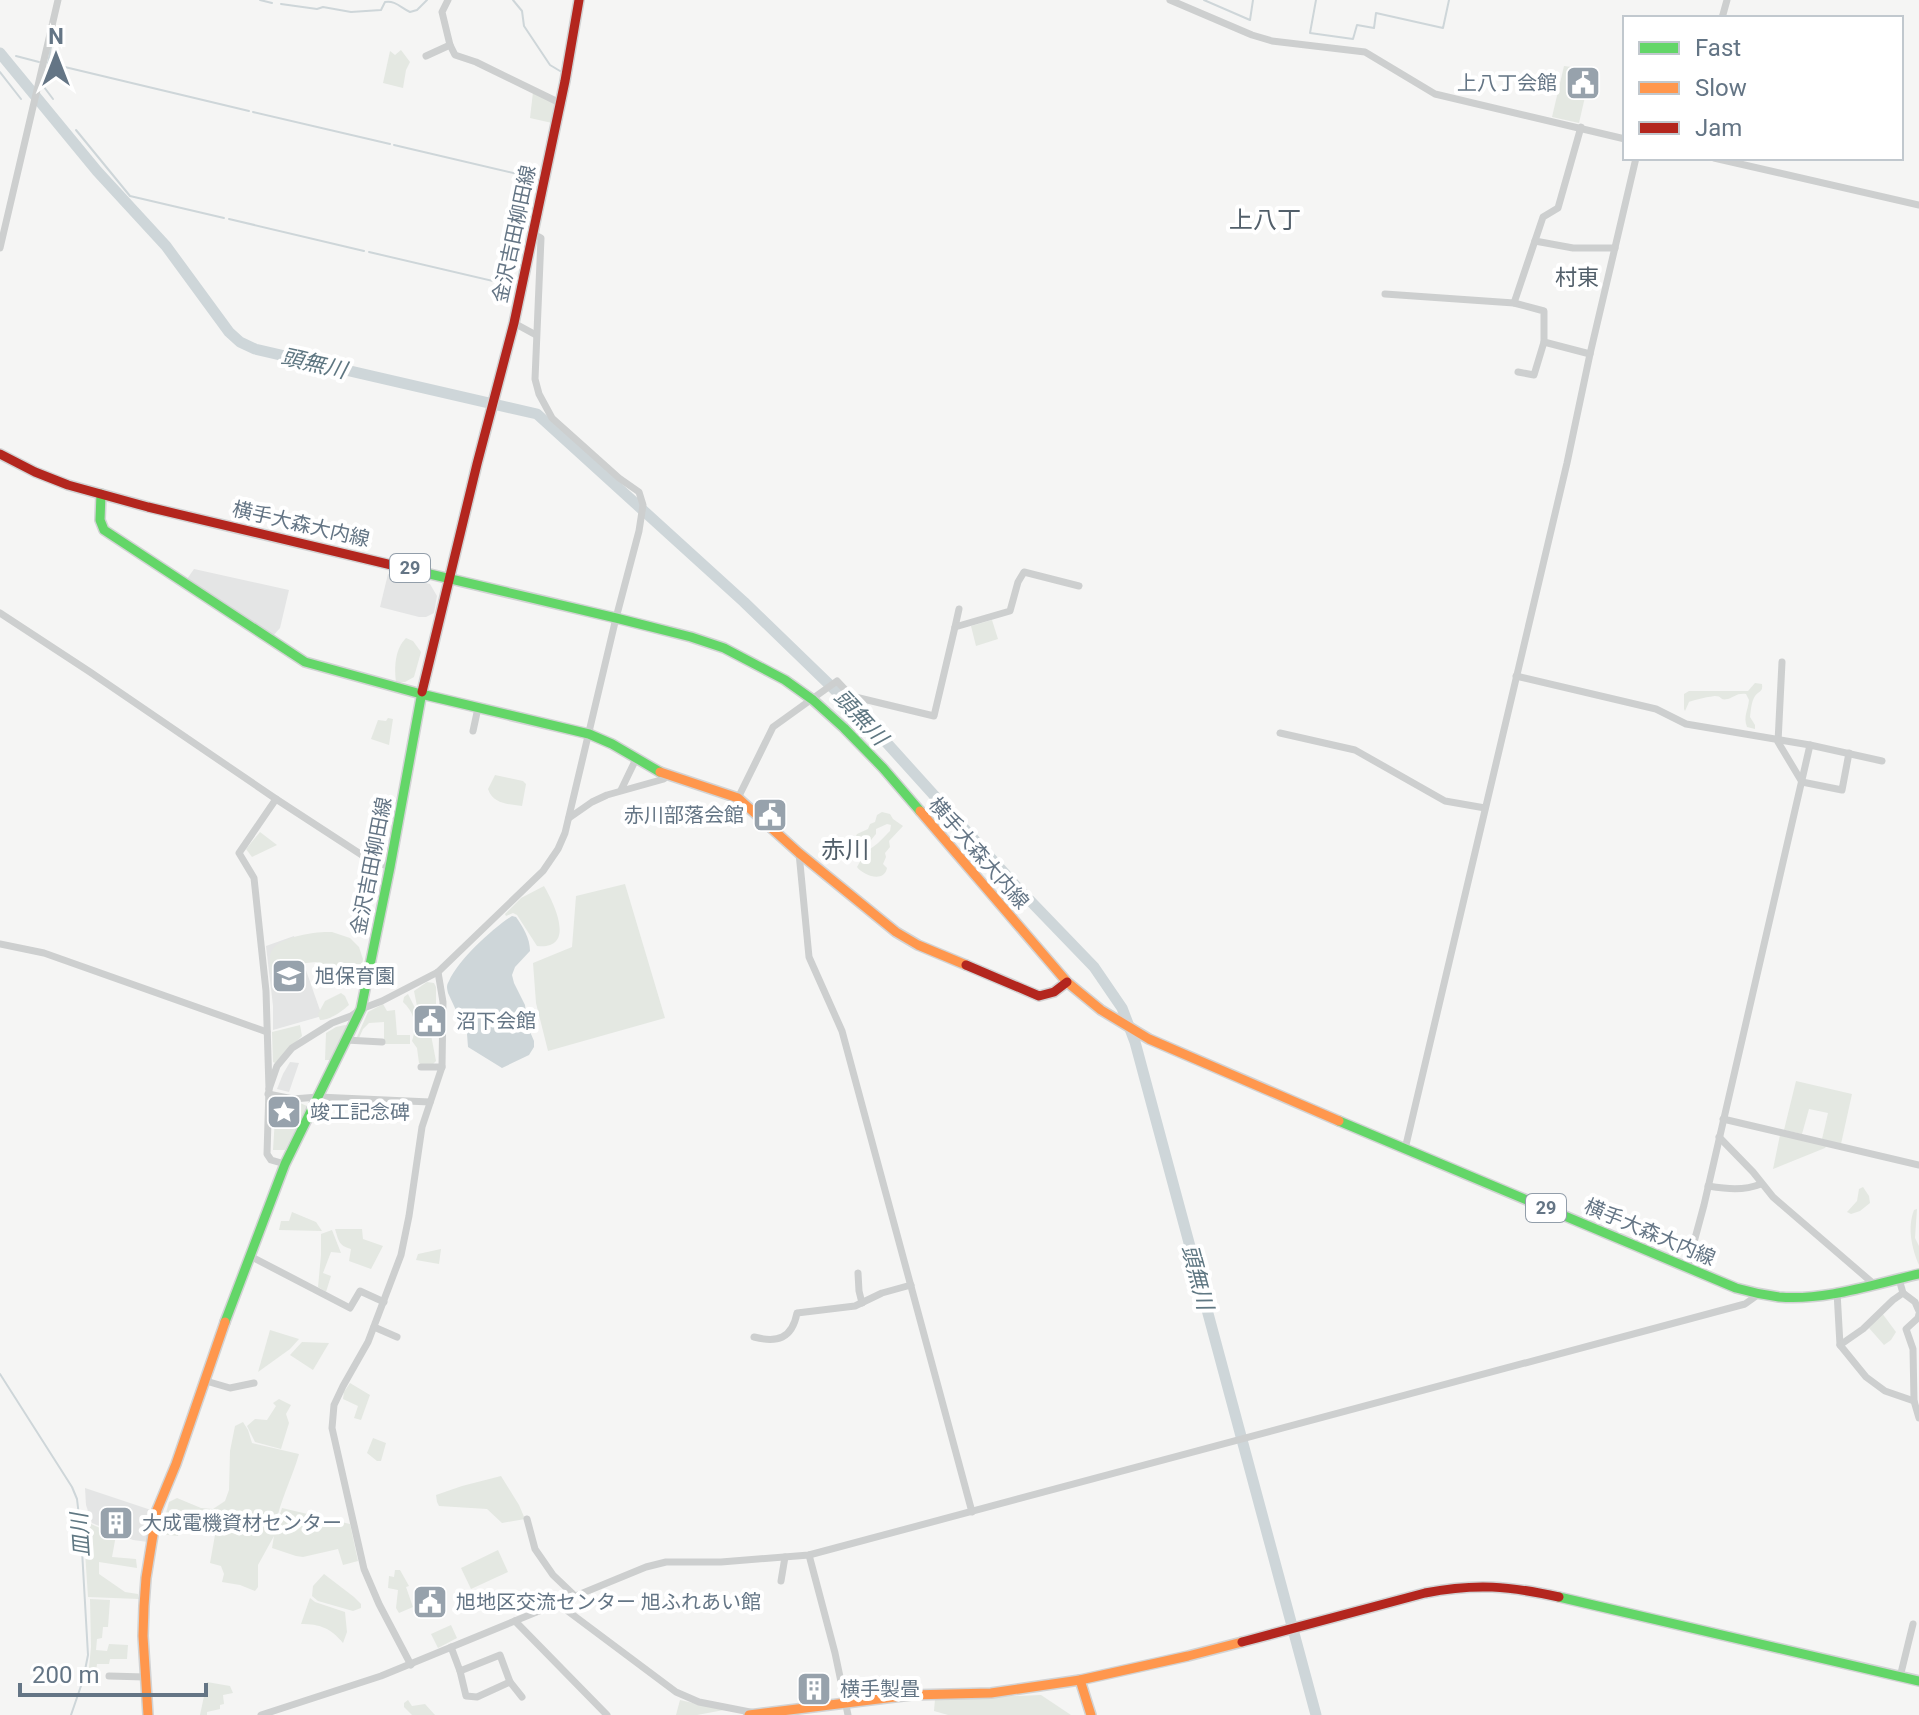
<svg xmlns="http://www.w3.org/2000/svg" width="1919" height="1715" font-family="Roboto,'Noto Sans JP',sans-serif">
	<rect width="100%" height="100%" fill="#f5f5f4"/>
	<!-- built -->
	<g fill="#e4e5e5">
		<polygon points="194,569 289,590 280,628 272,637 233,608 187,579"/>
		<polygon points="388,574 430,584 437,596 434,613 426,617 419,617 380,607"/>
		<polygon points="294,936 322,1016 273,1030 273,1006 266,946"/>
		<polygon points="290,1062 299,1063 289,1092 277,1089 283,1074"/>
		<polygon points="85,1488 154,1511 148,1542 133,1540 92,1523 86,1505"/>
	</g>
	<!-- green -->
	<g fill="#e4e8e2">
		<polygon points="401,50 410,62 406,70 403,88 383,83 390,51 395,55"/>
		<polygon points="1564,66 1579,68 1590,75 1579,123 1552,117"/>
		<polygon points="533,92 556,103 552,123 530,118"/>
		<polygon points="992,620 998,639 976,646 971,626"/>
		<path d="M406,638L413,641L421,652L414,677L405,682H396C394,667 395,649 406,638Z"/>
		<path d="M1755,683L1762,684C1763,692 1760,690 1755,696C1751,702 1751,711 1750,717L1755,725V729L1747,727C1743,716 1748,711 1749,700L1746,694C1736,693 1735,697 1728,699C1719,701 1723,696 1715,696C1712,696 1693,700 1689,702L1685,711L1684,709V694L1689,691H1748Z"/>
		<polygon points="388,718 393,719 389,745 371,739 378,720 386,721"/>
		<path d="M495,775L523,781L526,784L522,806C508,804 493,804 488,789Z"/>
		<path d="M882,812L890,814L893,819L903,826L889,841L890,847L885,853L886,857L883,864L887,868C884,883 864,876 857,867L861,860L871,852L870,849C877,845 884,837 890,831L891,825L887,824L876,829V834C866,844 865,860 850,860L846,852L845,842L847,840H854L857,834L868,829L870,824L875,822L877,815Z"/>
		<polygon points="260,832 277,845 252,857 246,849"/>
		<polygon points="625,884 665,1018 548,1051 536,1003 533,963 572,947 576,896"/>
		<path d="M544,886C554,903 577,950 537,946L517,915L513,913L506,916L505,914L521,898Z"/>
		<path d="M332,932L350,938L359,947L363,959L362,966L355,973L328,972L316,962L287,965L283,971L280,987L274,985C272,976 268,960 271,952C278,936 318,931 332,932Z"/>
		<path d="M427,982L434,983L436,987V1017L419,1018L431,1035L436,1061L433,1064L422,1065L419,1063L417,1048L412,1041C417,1026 415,1013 403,1002L404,997L408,994L419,1016L414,991Z"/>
		<path d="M341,993L345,996L349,1005C341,1012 330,1020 320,1020L318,1014L325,1001Z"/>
		<polygon points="383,1004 387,1011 395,1010 397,1035 410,1035 410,1044 384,1044 384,1022 369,1023 363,1029 359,1038 357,1037 368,1012"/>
		<polygon points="300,1025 302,1036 275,1063 273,1062 272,1032"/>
		<polygon points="345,1025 348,1026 331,1060 325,1060 326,1033 336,1027"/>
		<polygon points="1796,1081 1852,1094 1841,1144 1822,1139 1828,1113 1809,1109 1802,1134 1784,1130"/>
		<polygon points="276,1101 300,1103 307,1106 285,1150 273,1150"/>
		<polygon points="1780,1135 1827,1145 1825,1148 1773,1169"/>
		<polygon points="1863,1187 1869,1196 1870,1203 1860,1211 1851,1214 1847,1212 1857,1201 1859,1189"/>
		<path d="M1917,1209L1915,1238L1919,1246V1265C1912,1249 1907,1228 1914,1210Z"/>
		<polygon points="292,1212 316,1222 322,1231 279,1230 281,1221 289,1221"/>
		<path d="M335,1229H362L363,1239L383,1246L371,1269L349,1261L351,1249C338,1245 339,1241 335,1229Z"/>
		<polygon points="332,1230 341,1253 331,1252 323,1273 331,1276 326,1292 318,1287 321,1255 321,1234"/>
		<polygon points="441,1249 439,1264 416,1260 418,1254"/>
		<polygon points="1882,1313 1896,1332 1891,1340 1884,1345 1869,1328"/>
		<polygon points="270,1330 299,1339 290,1349 258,1372"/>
		<polygon points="302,1342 329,1343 313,1370 290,1355"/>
		<polygon points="350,1383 370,1395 361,1420 354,1418 358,1406 343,1399 344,1392"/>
		<polygon points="279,1399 291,1405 286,1414 289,1423 281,1449 255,1442 247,1426 255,1419 267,1420 276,1406 273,1403"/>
		<path d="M243,1422L248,1430L252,1443L299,1454C292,1479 278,1504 275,1530L282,1508L350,1524L358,1561L343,1565L338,1549L303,1557L296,1556L272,1548L274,1536L258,1565V1587L255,1591L240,1585L222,1582L224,1574L221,1566L210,1563L215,1535L206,1526L169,1519L166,1513L169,1502L177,1498L201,1508L213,1509L225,1501L229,1490L230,1451L235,1426Z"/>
		<polygon points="373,1438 386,1443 381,1461 377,1461 367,1453"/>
		<polygon points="501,1476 519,1505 525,1519 502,1523 487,1509 439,1506 437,1502 436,1495 462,1486"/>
		<polygon points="87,1514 91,1524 116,1535 112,1557 136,1559 137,1568 99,1562 99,1574 125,1592 138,1594 139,1599 88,1597 83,1521 83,1516"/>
		<polygon points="161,1520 180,1523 178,1536 158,1534"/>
		<polygon points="498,1550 508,1572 471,1589 461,1568"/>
		<polygon points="395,1570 400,1570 409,1586 406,1587 413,1607 399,1613 396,1608 398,1590 388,1588 389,1576 394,1577"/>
		<polygon points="324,1574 354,1597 361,1604 361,1608 353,1611 318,1601 312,1596 313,1586"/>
		<path d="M310,1598L315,1602L345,1612L347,1632L343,1643C331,1628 320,1624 301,1624Z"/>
		<polygon points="90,1599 110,1600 108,1627 103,1627 102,1638 97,1639 96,1650 107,1651 109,1644 128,1645 127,1659 110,1659 109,1664 97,1664 95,1679 88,1677 91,1647"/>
		<polygon points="451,1625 457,1638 438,1648 431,1634"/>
		<polygon points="207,1682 230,1686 233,1693 223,1695 224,1704 220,1705 220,1709 207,1712 207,1715 200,1715"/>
		<polygon points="1041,1695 1071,1715 948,1715 934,1711 935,1699"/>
		<polygon points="408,1700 412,1706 425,1704 435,1715 412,1715 404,1707 404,1703"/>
		<polygon points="680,1700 724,1710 697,1715 676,1715"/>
	</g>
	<!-- water -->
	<path fill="#ced6d9" d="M512,916L516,917C523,927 530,938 530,951L515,967L512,975L514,983L525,1005L528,1027L534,1041V1047L529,1055L502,1068L468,1047L467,1034L448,993C447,988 446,986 449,981C458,960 493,928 512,916Z"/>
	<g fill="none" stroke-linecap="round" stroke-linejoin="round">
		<!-- stream -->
		<g stroke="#ced6d9" stroke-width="2">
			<polyline points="260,0 272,3"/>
			<polyline points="513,0 522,11 524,26 550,65 560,71"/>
			<polyline points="1204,0 1250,20 1253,0"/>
			<polyline points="1316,0 1310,33 1353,39 1357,25 1374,28 1376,13 1443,28 1449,0"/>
			<path d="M281,4L317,9L323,7L351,12L381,10L385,2C395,0 401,8 410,12L417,10L427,0"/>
			<polyline points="16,56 39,62"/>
			<polyline points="48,63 249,111"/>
			<polyline points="0,72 21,99"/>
			<polyline points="53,99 44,87 53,35"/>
			<polyline points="253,112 390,144"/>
			<polyline points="76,130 130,196 224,218"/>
			<polyline points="394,145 539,179"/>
			<polyline points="229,219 364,251"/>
			<polyline points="369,252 514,286"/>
			<polyline points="0,1374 72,1487 77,1499 81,1533 88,1655 83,1680 71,1715"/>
		</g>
		<!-- river -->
		<polyline stroke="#ced6d9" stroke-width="11" points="0,53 97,171 166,246 229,332 240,342 255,349 537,414 744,602 867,721 1015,885 1094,967 1122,1008 1135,1042 1316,1715"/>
		<!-- fast casing -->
		<g stroke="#d2d3d4" stroke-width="12">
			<g id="fast">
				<polyline points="101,494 100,520 104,530 305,662 421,694 589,734 612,744 660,772"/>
				<polyline points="400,567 616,618 691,637 724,648 785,680 813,700 844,728 883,768 920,811"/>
				<path d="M1339,1121L1736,1288C1750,1292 1764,1295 1779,1297C1825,1301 1874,1284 1919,1274"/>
				<polyline points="225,1322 285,1164 361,1009 390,867 422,692"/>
				<polyline points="1559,1597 1919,1681"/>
			</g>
		</g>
		<!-- slow casing -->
		<g stroke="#d2d3d4" stroke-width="12">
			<g id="slow">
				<polyline points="660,772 738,798 799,853 896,932 918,945 966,965"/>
				<polyline points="920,811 1067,982 1101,1010 1149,1039 1339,1121"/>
				<polyline points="1080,1680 1091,1715"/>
				<polyline points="148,1715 143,1636 144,1606 146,1578 157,1510 176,1464 225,1322"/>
				<polyline points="749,1715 911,1695 991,1693 1080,1680 1188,1656 1242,1642"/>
			</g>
		</g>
		<!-- jam casing -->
		<g stroke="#d2d3d4" stroke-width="12">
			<g id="jam">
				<polyline points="0,454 35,472 68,485 148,507 400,567"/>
				<polyline points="422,692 477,464 514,323 565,81 579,0"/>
				<polyline points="966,965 1039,996 1054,992 1067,982"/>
				<path d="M1242,1642L1425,1593C1476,1583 1509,1586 1559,1597"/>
			</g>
		</g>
		<!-- street -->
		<g stroke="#cdcfcf" stroke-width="7">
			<polyline points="448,0 442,12 450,45 455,55 476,62 560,103"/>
			<polyline points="1170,0 1252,35 1272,41 1365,52 1435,94 1625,139"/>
			<polyline points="1722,18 1727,0"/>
			<polyline points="426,56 450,45"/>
			<polyline points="1714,158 1919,205"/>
			<polyline points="1535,241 1573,248 1615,248"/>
			<polyline points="0,248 58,0"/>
			<polyline points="1385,294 1514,303 1544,311 1544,342 1590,354"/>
			<polyline points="1514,303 1543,217 1558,208 1581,127"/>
			<polyline points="514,323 536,335"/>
			<polyline points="1518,372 1534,375 1544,342"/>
			<polyline points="0,613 90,672 276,799 368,859 390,867"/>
			<polyline points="955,627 959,609"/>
			<polyline points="1782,662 1778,742 1802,782 1842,790 1849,753"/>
			<polyline points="1516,676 1656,709 1686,724 1810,745 1882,761"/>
			<polyline points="473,731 478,708"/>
			<polyline points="1280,733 1355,750 1445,801 1485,808"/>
			<polyline points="621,790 636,759"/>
			<polyline points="738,798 773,727 837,681 851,696 934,716 955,627 1010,611 1018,582 1024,572 1079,586"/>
			<polyline points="276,799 239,853 254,878 266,991 269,1089 267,1154 271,1160 285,1164"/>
			<polyline points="569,818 592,802 607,795 664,779 665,775"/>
			<polyline points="799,853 809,957 842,1031 972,1512"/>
			<polyline points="0,944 44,953 267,1032"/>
			<polyline points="346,1040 382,1042"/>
			<polyline points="421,1067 442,1067"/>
			<polyline points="269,1089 277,1066 292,1048 332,1023 351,1016 361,1009 382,1001 438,972 543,871 558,849 565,833 616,618 639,531 643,505 639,492 619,478 552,418 539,394 535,379 541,238 532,233"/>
			<polyline points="268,1094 293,1099 318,1097 430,1102"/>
			<polyline points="1723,1119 1919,1165"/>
			<polyline points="1719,1137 1753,1172 1773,1197 1875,1285"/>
			<polyline points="1405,1149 1567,463 1590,354 1636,158"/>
			<path d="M1708,1186C1727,1189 1743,1191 1761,1184"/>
			<polyline points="250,1256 350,1308 360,1291 384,1302"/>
			<polyline points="1687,1268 1704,1205 1810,745"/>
			<polyline points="858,1273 859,1291 862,1303"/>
			<polyline points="1899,1279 1903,1293 1915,1302 1919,1311"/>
			<polyline points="1837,1292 1840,1345 1866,1377 1885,1391 1914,1401 1919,1418"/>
			<polyline points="374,1327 397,1337"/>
			<path d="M754,1337C777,1343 792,1339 797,1313L855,1306L882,1293L911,1285"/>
			<polyline points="1840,1345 1863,1329 1893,1300 1903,1293"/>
			<polyline points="206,1381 230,1388 254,1383"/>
			<polyline points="1914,1401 1913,1349 1906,1329 1918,1318 1919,1314"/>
			<polyline points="527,1519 535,1549 553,1575 575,1596"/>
			<polyline points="809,1555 835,1653 848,1715"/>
			<polyline points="781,1581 785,1557"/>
			<polyline points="557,1603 676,1692 699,1702 755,1713"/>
			<polyline points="515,1621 607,1715"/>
			<polyline points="451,1647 460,1671 466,1696 477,1697 510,1682"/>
			<polyline points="411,1665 379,1604 364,1569 332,1428 334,1405 343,1386 368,1342 401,1255 409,1216 422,1127 442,1067 443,1002 438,972"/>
			<polyline points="460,1671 500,1655 510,1682 522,1697"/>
			<polyline points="109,1676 145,1677"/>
			<polyline points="1900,1677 1913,1624"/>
			<polyline points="261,1715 381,1676 646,1567 666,1562 721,1562 809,1555 1745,1304 1759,1294"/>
		</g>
		<!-- fast -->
		<use href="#fast" stroke="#63d668" stroke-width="9"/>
		<!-- slow -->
		<use href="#slow" stroke="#ff974d" stroke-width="9"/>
		<!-- jam -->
		<use href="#jam" stroke="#b3261e" stroke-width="9"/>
	</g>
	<!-- icons -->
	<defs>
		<g id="civic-square" transform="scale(1.8)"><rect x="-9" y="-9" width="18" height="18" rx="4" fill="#97a2ac" stroke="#fff"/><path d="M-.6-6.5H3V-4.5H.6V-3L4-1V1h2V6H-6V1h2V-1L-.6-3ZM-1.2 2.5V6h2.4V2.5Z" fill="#fff"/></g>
		<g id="school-square" transform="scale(1.8)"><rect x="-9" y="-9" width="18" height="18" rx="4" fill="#97a2ac" stroke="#fff"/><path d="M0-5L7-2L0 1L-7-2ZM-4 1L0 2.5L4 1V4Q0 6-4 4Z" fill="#fff"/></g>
		<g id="sight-square" transform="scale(1.8)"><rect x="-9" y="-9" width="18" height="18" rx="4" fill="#97a2ac" stroke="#fff"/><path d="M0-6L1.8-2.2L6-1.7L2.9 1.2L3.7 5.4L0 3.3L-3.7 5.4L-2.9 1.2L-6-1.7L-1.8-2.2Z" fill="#fff"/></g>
		<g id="building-square" transform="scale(1.8)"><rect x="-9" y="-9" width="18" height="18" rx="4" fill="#97a2ac" stroke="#fff"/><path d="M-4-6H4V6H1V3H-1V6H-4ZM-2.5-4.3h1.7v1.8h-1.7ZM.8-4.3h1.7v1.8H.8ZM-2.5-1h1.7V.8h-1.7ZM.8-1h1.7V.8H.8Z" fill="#fff"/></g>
	</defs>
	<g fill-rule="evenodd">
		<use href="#civic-square" x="1583" y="83"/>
		<use href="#civic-square" x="770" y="815"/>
		<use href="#school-square" x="289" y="976"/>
		<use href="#civic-square" x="430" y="1021"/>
		<use href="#sight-square" x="284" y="1112"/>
		<use href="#building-square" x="116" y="1523"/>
		<use href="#civic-square" x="430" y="1602"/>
		<use href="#building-square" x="814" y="1689"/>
	</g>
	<g text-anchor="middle" stroke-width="8" stroke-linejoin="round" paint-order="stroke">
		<!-- shield labels -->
		<g fill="#fff" stroke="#929eaa" stroke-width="2">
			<rect x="390" y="554" width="40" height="28" rx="6"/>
			<rect x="1526" y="1194" width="40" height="28" rx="6"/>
		</g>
		<g font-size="18" font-weight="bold" fill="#647585">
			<text x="410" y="574">29</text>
			<text x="1546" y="1214">29</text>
		</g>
		<!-- poi labels -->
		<g font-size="20" fill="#647585" stroke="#fff" text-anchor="start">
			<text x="1557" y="90" text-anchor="end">上八丁会館</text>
			<text x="744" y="822" text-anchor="end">赤川部落会館</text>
			<text x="315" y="983">旭保育園</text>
			<text x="456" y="1028">沼下会館</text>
			<text x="310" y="1119">竣工記念碑</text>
			<text x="142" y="1530">大成電機資材センター</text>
			<text x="456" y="1609">旭地区交流センター 旭ふれあい館</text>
			<text x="840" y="1696">横手製畳</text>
		</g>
		<!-- street labels -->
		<g font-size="20" fill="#647585" stroke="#fff">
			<text transform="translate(514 234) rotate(-78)" y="7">金沢吉田柳田線</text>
			<text transform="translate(301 524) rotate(13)" y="7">横手大森大内線</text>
			<text transform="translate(979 853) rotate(49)" y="7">横手大森大内線</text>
			<text transform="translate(371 866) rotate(-79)" y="7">金沢吉田柳田線</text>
			<text transform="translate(1650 1232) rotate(23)" y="7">横手大森大内線</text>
		</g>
		<!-- neighbourhood labels -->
		<g font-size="22" fill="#525f6a" stroke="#fff">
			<text x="1577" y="285">村東</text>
		</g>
		<!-- water labels -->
		<g font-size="22" font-style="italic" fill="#5f7782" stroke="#fff">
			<text transform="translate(314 363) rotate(13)" y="8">頭無川</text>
			<text transform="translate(861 717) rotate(47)" y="8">頭無川</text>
			<text transform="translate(1198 1277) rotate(75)" y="8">頭無川</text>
			<text transform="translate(80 1535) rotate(-94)" y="8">皿川</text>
		</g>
		<!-- quarter labels -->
		<g font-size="24" fill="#525f6a" stroke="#fff">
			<text x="1265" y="228">上八丁</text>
			<text x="845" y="858">赤川</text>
		</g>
	</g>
	<!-- legend -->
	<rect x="1623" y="16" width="280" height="144" fill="#ffffff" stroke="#c1c8ce" stroke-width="2"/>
	<rect x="1639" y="42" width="40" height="12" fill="#63d668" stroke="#c1c8ce" stroke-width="2"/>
	<text x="1695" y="56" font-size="24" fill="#647585">Fast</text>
	<rect x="1639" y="82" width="40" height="12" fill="#ff974d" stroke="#c1c8ce" stroke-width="2"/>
	<text x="1695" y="96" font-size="24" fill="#647585">Slow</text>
	<rect x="1639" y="122" width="40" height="12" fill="#b3261e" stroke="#c1c8ce" stroke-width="2"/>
	<text x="1695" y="136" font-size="24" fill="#647585">Jam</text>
	<!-- north arrow -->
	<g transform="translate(56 56)" stroke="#ffffff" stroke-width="6" paint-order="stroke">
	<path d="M0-6L14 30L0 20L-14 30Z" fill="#647585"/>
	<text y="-12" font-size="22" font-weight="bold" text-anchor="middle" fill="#647585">N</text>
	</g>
	<!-- scale -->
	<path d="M20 1683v12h186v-12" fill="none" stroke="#647585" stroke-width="4"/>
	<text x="32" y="1683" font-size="24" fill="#647585" stroke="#ffffff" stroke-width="6" paint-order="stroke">200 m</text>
</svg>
